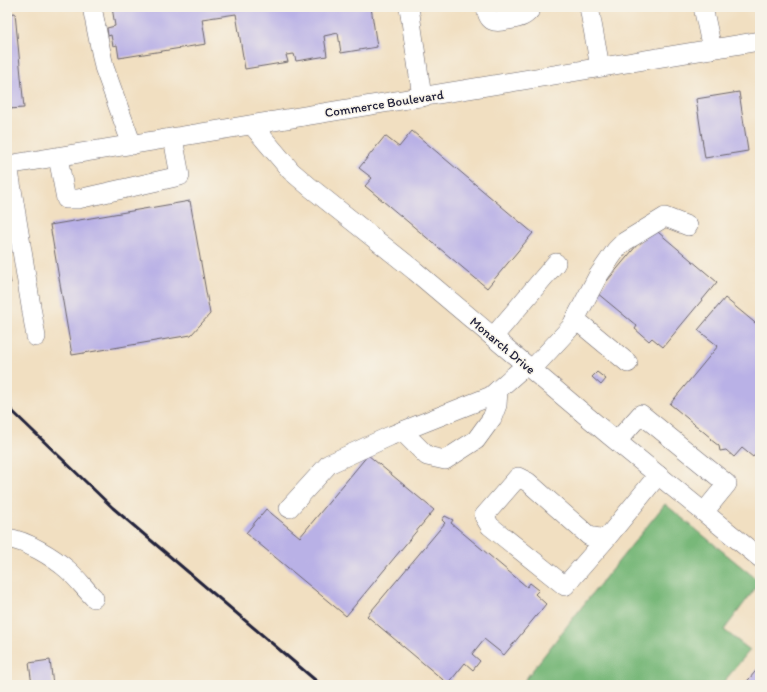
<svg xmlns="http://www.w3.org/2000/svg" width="767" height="692" font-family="Itim,sans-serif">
	<rect width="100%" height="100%" fill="#f7f3e8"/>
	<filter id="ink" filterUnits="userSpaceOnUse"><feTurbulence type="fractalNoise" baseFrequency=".025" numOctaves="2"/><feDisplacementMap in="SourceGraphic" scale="8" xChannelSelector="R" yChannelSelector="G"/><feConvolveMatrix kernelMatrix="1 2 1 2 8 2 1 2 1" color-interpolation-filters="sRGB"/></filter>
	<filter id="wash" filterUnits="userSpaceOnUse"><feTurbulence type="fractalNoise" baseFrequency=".012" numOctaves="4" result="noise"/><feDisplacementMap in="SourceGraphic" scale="16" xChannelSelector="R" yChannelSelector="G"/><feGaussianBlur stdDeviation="0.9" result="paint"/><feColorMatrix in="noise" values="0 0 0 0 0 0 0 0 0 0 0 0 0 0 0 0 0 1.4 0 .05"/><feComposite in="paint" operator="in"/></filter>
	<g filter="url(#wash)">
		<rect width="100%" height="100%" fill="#f1dfc1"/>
		<!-- forest -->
		<polygon fill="#78b879" stroke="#4d6d5a" points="665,504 760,582 724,630 750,650 721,685 521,685 588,599"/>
		<g id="blocks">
			<!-- building -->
			<g fill="#b9b1e6">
				<polygon points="112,7 371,7 377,47 341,53 338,33 324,36 327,56 296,61 294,54 286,55 288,62 245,69 236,14 202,19 206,44 119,58 117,45 113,46 111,35 108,36 107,28 115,26"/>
				<polygon points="15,13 24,108 7,109 7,14"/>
				<polygon points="739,92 748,151 705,158 696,99"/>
				<polygon points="412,131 533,233 487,288 365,186 372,178 359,168 385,136 399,147"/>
				<polygon points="190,201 210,314 191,335 72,355 50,225"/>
				<polygon points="652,227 717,282 663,347 652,338 649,341 635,329 637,326 597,293"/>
				<polygon points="7,267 11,283 7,284"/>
				<polygon points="725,298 760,327 760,448 753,457 742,448 734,457 726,450 720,451 719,446 710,439 711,438 670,404 718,346 698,330"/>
				<polygon points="597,372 606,379 601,385 592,377"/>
				<polygon points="368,455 434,510 346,616 246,533 266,509 300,537"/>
				<polygon points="445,516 453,520 451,523 527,587 530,583 539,590 535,594 546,604 504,655 484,639 472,654 480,661 473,670 465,663 448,684 367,616 445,523 442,520"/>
				<polygon points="50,660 53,685 32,685 29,663"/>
				<polygon points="760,666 760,685 744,685"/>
			</g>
		</g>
	</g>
	<g filter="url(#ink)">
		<use href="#blocks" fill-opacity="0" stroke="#6a646a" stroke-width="1"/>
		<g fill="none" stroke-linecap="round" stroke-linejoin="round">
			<!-- minor casing -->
			<g stroke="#6a646a" stroke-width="20">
				<g id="minor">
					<polyline points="92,7 104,67 132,145"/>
					<polyline points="409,7 422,97"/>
					<path d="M486,7C488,23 495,23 508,20C519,18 526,17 532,7"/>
					<polyline points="589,7 600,67"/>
					<polyline points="703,7 712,49"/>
					<polyline points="252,125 291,171 311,188 415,271 609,435 760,558"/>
					<polyline points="58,157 66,199 78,199 180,176 173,138"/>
					<polyline points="7,165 760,41"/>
					<polyline points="8,165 36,337"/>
					<polyline points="575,319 628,363"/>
					<polyline points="493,337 556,263"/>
					<polyline points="532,369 571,327 598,276 616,250 624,242 665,217 688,226"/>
					<polyline points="402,431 427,456 445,460 476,440 492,418 497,405 498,390"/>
					<polyline points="617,441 641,414 727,484 704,512"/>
					<polyline points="289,508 329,464 390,436 491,396 526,365"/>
					<path d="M7,538C27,541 53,557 68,570C77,578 85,589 94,598"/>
					<polyline points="606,539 565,586 490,526 484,516 518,477 528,482 589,536 606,539 658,475"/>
				</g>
			</g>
			<!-- minor -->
			<use href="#minor" stroke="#fff" stroke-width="19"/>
			<!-- rail -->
			<polyline stroke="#22223b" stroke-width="3" points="7,406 113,508 321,685"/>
		</g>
	</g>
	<g text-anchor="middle" stroke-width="3" stroke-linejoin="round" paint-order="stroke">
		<!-- street labels -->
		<g font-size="13" fill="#22223b" stroke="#f7f3e8">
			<text transform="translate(384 103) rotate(-9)" y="5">Commerce Boulevard</text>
			<text transform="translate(503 345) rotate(40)" y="5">Monarch Drive</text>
		</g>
	</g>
	<!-- margin -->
	<rect width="767" height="692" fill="none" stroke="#f7f3e8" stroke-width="24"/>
</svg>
